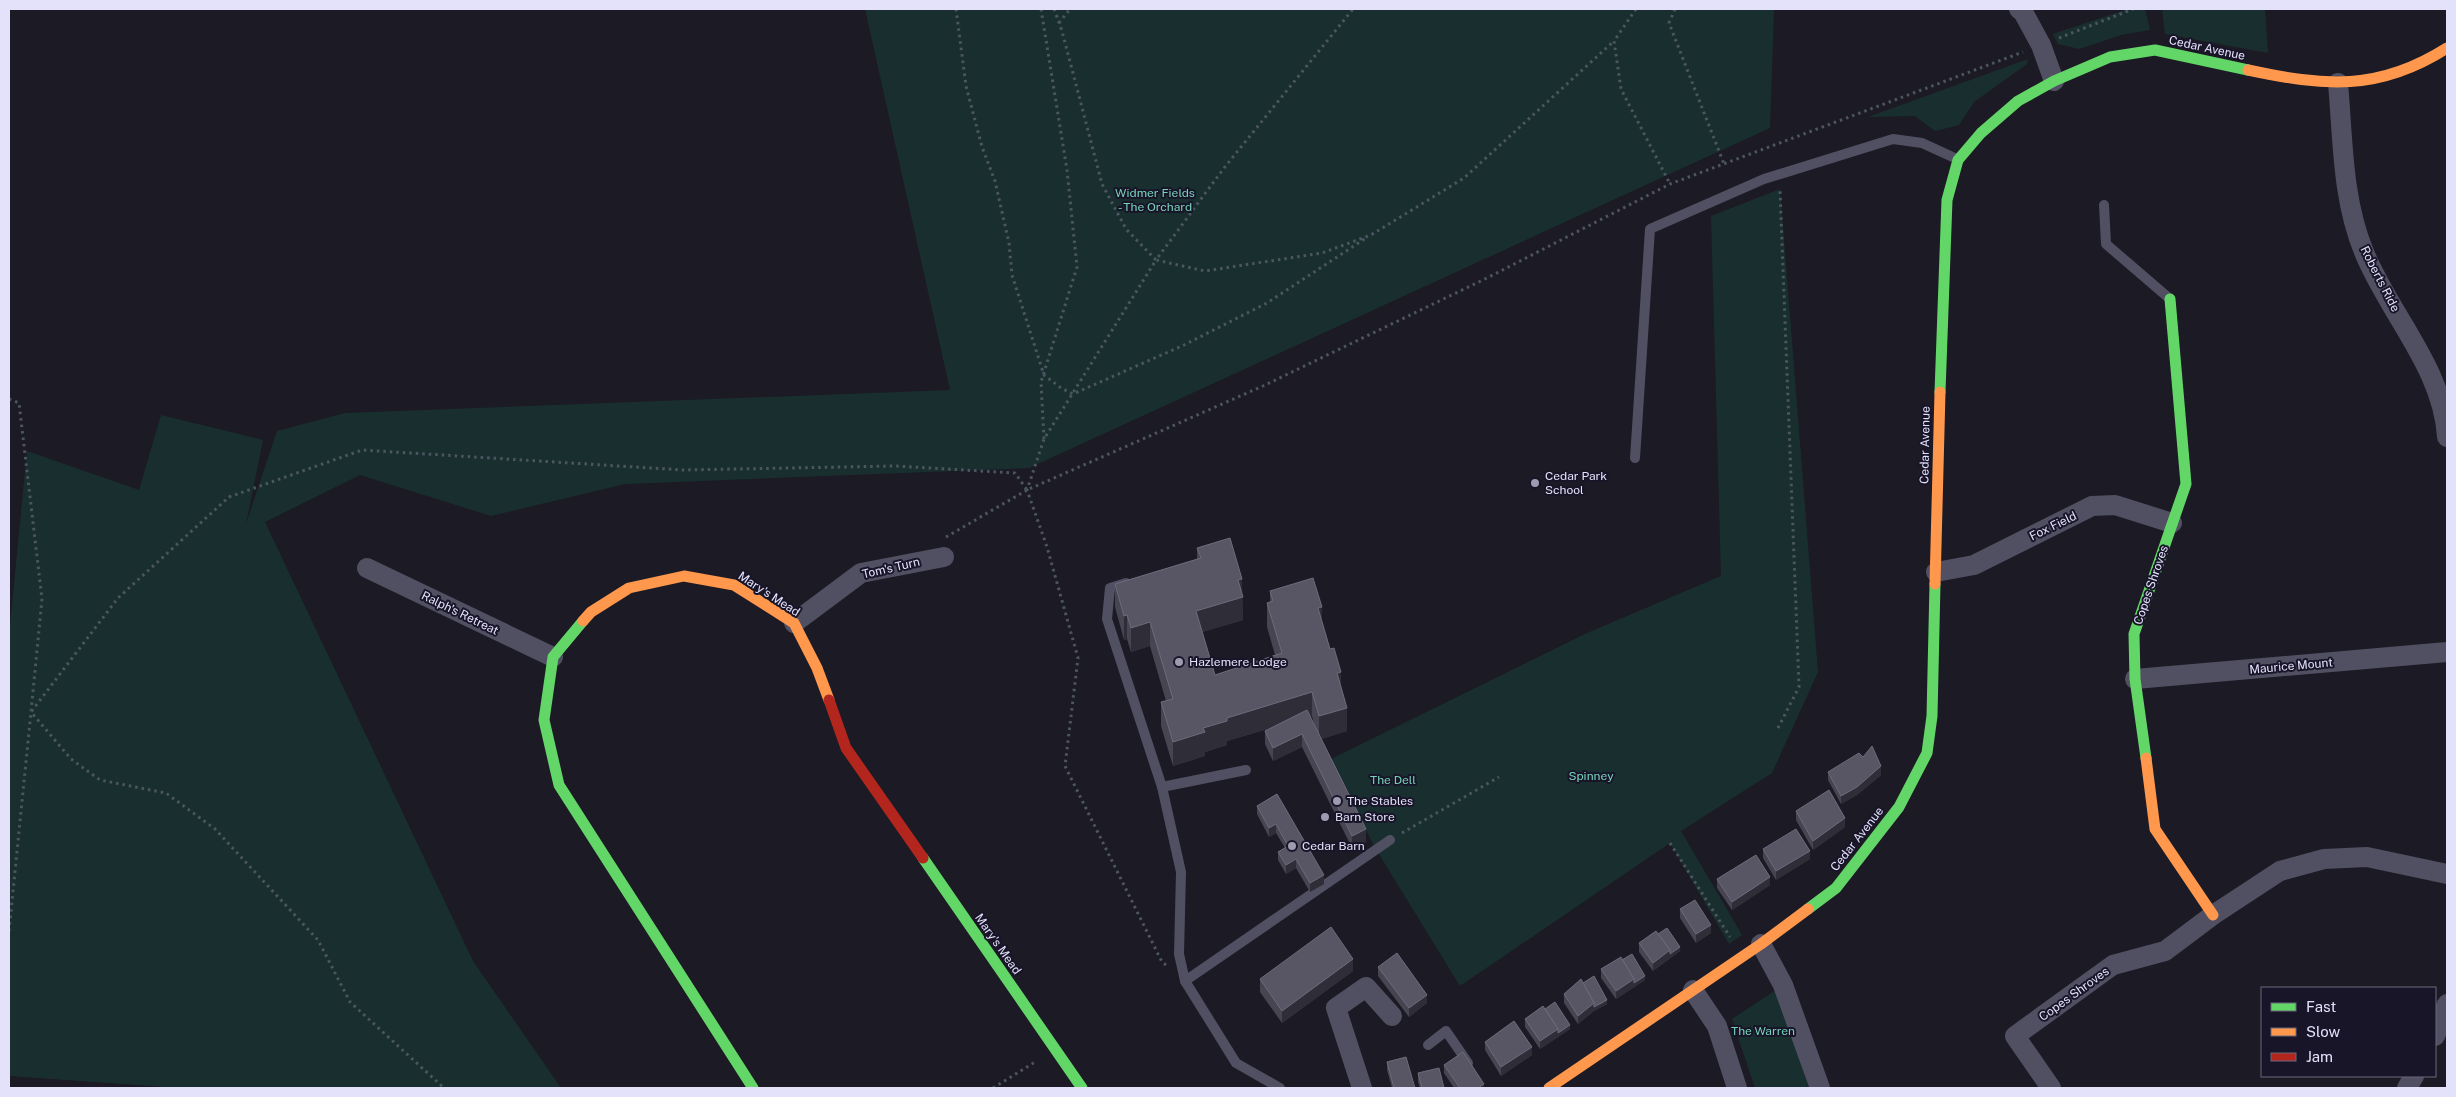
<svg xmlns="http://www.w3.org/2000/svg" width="2456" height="1097" font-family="'Public Sans',sans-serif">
	<rect width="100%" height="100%" fill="#1c1a24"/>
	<!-- green -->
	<g fill="#192f2f">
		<polygon points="865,9 1774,9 1770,128 1029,468 625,484 491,516 360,475 265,522 473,961 561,1088 180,1088 9,1076 9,635 27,451 139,490 161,415 263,440 246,524 277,431 345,413 950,390"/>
		<polygon points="2128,9 2145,9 2150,30 2121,35 2079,49 2058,44 2053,34"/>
		<polygon points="2162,9 2265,9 2268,53 2165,34"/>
		<polygon points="2028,59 2027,64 1974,102 1959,125 1935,131 1915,116 1868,117"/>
		<polygon points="1780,189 1818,672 1772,773 1681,831 1742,935 1729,944 1670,843 1460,986 1374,846 1331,759 1587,633 1721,576 1711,216"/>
		<polygon points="1776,990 1809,1088 1755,1088 1732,1019"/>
	</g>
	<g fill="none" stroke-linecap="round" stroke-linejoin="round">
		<!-- path -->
		<g stroke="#4c5660" stroke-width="3" stroke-dasharray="2.5 4" stroke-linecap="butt">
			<polyline points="956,9 966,86 982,147 995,181 1009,243 1012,275 1044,375 1061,388 1073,394 1184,345 1267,303 1366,238"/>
			<polyline points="1041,9 1067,170 1077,267 1041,382 1044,439"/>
			<polyline points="1054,9 1062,31 1102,184 1126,229 1156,260 1224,168 1353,9"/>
			<polyline points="1636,9 1614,41 1621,89 1670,184"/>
			<polyline points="1675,9 1669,23 1724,164"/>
			<polyline points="1059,23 1070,9"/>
			<polyline points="2059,38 2133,9"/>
			<polyline points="9,399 19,403 42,599 31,712 71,759 100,780 166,793 215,829 318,940 350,1002 444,1088"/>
			<polyline points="946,537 1027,490"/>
			<polyline points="1778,728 1799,687 1780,190"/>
			<polyline points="1402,833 1499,777"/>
			<polyline points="1670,843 1730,937"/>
			<polyline points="9,931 31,712 118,598 229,497 362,450 683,470 895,466 1015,473 1027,490 1263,386 1487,278 1670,184 2023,52"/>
			<polyline points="1166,965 1162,962 1065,766 1078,658 1047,547 1027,490 1044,439 1156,260 1205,271 1322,253 1371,235 1464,178 1614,41"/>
			<polyline points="993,1088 1035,1062"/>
		</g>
		<!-- lane -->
		<g stroke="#515063" stroke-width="10">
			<polyline points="2104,205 2106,244 2170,299"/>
			<polyline points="1635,458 1650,229 1764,179 1893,139 1922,143 1957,159"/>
			<polyline points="1126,583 1110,588 1107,619 1162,787 1181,872 1179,954 1185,981 1236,1063 1280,1088"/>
			<polyline points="1162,787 1246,770"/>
			<polyline points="1185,981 1390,840"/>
			<polyline points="1428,1045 1446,1031 1468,1063"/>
		</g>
		<!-- street -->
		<g stroke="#515063" stroke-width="20">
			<polyline points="2019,9 2023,12 2041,45 2054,81"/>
			<path d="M2338,83C2343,139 2342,199 2364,252C2389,314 2443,368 2447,437"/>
			<polyline points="367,568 553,657"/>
			<polyline points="1936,572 1974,565 2092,506 2115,505 2172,523"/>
			<polyline points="794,623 861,573 944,557"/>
			<polyline points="2135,679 2447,652"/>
			<polyline points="1761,944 1783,985 1820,1088"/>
			<polyline points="1693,990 1717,1026 1737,1088"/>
			<polyline points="2435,1036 2447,1004"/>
			<polyline points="1362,1088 1336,1008 1366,987 1392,1016"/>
			<polyline points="2051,1088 2015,1036 2113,965 2165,951 2213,915 2280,871 2324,859 2367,857 2447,874"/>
			<polyline points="2407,1088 2414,1076"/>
		</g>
		<!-- fast -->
		<g stroke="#63d668" stroke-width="11">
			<polyline points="1940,392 1947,200 1958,160 1981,133 2018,101 2054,81 2110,57 2155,50 2248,70"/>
			<polyline points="583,621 553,657 544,720 559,785 753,1088"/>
			<polyline points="2146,758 2135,679 2134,634 2186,484 2170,299"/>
			<polyline points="923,858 1082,1088"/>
			<polyline points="1808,909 1836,888 1899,807 1927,753 1932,716 1935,584"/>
		</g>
		<!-- slow -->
		<g stroke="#ff974d" stroke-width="11">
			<path d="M2248,70C2324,86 2378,92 2447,48"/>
			<polyline points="1935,584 1940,392"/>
			<polyline points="583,621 591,612 629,588 684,576 734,585 794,623 817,668 829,700"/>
			<polyline points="2146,758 2155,829 2213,915"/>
			<polyline points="1549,1088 1761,944 1808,909"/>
		</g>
		<!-- jam -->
		<polyline stroke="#b3261e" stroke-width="11" points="829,700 846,748 923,858"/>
	</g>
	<!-- wall -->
	<g fill="#474552" fill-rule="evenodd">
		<path d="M1197,548L1242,594L1243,620L1202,632L1215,675L1275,655L1267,627V603L1270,602V591L1322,622L1341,687L1347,731L1321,739L1366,842L1352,848L1302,747L1273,761L1265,744V731L1271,728L1227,741V745L1205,752V756L1173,766L1161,726V702L1166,701L1150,646L1131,652L1127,639L1124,640L1115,607V584L1197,559ZM1312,716L1315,727L1310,717Z"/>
		<polygon points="1828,772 1881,775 1857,795 1841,804 1828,780"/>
		<polygon points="1277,794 1324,884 1310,892 1296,868 1286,874 1278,860 1278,852 1285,848 1276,833 1269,837 1257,814 1257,806"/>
		<polygon points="1796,811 1845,827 1813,850 1796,820"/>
		<polygon points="1763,849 1810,859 1776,880 1763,858"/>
		<polygon points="1717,879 1770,885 1732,910 1717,888"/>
		<polygon points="1680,909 1711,933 1696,943 1680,918"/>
		<polygon points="1658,934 1680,951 1653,971 1639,952 1639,943"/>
		<polygon points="1378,967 1427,1003 1409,1017 1378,976"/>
		<polygon points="1601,969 1645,980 1616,999 1601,978"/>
		<polygon points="1353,971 1282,1023 1260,992 1260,979"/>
		<polygon points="1583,983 1607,1004 1594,1011 1578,1024 1564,1003 1564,994"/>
		<polygon points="1545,1009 1570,1029 1540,1049 1525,1027 1525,1019"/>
		<polygon points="1485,1042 1532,1055 1501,1076 1485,1050"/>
		<polygon points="1387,1062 1415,1088 1392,1088 1387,1070"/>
		<polygon points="1444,1065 1484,1088 1454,1088 1444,1073"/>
		<polygon points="1418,1073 1444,1088 1420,1088 1418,1082"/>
	</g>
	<!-- shaded-wall -->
	<g fill="#2f2d38">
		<polygon points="1242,579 1243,620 1196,634 1196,611 1238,580"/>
		<polygon points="1322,607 1322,631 1318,608"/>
		<polygon points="1127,615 1127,639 1124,640 1124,616"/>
		<polygon points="1150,622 1150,646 1131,652 1131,628"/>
		<polygon points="1341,672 1341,695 1337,673"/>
		<polygon points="1312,692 1312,716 1227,741 1227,745 1205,752 1205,756 1173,766 1173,742 1227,718"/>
		<polygon points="1347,708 1347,731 1319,740 1319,716"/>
		<polygon points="1302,734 1302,747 1273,761 1273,748"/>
		<polygon points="1881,766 1881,775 1857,795 1841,804 1841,796"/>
		<polygon points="1845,818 1845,827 1813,850 1813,841"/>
		<polygon points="1276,824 1276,833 1269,837 1269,828"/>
		<polygon points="1366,829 1366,842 1352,848 1352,836"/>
		<polygon points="1810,851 1810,859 1776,880 1776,871"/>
		<polygon points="1296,859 1296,868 1286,874 1286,865"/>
		<polygon points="1324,875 1324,884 1310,892 1310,883"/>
		<polygon points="1770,877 1770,885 1732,910 1732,902"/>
		<polygon points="1711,925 1711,933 1696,943 1696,934"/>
		<polygon points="1680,947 1680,951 1653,971 1653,963 1670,950"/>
		<polygon points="1353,959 1353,971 1282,1023 1282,1011"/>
		<polygon points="1645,976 1645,980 1616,999 1616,991 1634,979"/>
		<polygon points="1427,995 1427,1003 1409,1017 1409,1008"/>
		<polygon points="1607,1000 1607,1004 1594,1011 1578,1024 1578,1016 1594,1003"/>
		<polygon points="1570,1025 1570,1029 1540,1049 1540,1041 1558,1029"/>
		<polygon points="1532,1047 1532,1055 1501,1076 1501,1067"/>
		<polygon points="1484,1084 1484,1088 1478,1088"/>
	</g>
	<!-- building -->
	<g fill="#585664" stroke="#6e6b7c">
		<polygon points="1230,538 1242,579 1238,580 1243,597 1196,611 1215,675 1282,653 1267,603 1273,601 1270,591 1313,578 1322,607 1318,608 1330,649 1334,648 1341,672 1337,673 1347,708 1319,716 1312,692 1227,718 1227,721 1203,728 1205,732 1173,742 1161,702 1173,699 1150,622 1131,628 1127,615 1124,616 1115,584 1201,558 1197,548"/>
		<polygon points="1307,710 1366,829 1352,836 1302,734 1273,748 1265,731"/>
		<polygon points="1872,746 1881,766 1857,787 1841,796 1828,772 1859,753 1863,757"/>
		<polygon points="1829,790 1845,818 1813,841 1796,811"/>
		<polygon points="1277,794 1324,875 1310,883 1296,859 1286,865 1278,852 1288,846 1276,824 1269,828 1257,806"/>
		<polygon points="1796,829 1810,851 1776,871 1763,849"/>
		<polygon points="1756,855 1770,877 1732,902 1717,879"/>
		<polygon points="1695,900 1711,925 1696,934 1680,909"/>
		<polygon points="1331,927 1353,959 1282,1011 1260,979"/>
		<polygon points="1667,928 1680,947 1670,954 1670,950 1658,934"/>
		<polygon points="1656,931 1670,950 1653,963 1639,943"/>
		<polygon points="1397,953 1427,995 1409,1008 1378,967"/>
		<polygon points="1632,954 1645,976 1634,983 1634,979 1622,960"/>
		<polygon points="1621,957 1634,979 1616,991 1601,969"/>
		<polygon points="1594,976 1607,1000 1594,1007 1594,1003 1583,983"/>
		<polygon points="1581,979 1594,1003 1578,1016 1564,994"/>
		<polygon points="1555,1002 1570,1025 1558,1033 1558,1029 1545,1009"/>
		<polygon points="1543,1006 1558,1029 1540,1041 1525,1019"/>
		<polygon points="1514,1021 1532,1047 1501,1067 1485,1042"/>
		<polygon points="1463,1052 1484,1084 1478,1088 1460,1088 1444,1065"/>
		<polygon points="1406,1057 1415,1088 1394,1088 1387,1062"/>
		<polygon points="1439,1068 1444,1088 1422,1088 1418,1073"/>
	</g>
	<!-- markers -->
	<g fill="#9e9bb0" stroke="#181529" stroke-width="2">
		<circle cx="1535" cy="483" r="5"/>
		<circle cx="1179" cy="662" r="5"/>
		<circle cx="1337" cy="801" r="5"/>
		<circle cx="1325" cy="817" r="5"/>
		<circle cx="1292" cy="846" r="5"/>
	</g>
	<g text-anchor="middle" stroke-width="4" stroke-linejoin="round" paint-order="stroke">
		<!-- street labels -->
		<g font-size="12" fill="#e4e1fb" stroke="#181529">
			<text transform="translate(2207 48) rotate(12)" y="4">Cedar Avenue</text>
			<text transform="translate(2380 279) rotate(63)" y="4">Roberts Ride</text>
			<text transform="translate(1925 445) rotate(-89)" y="4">Cedar Avenue</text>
			<text transform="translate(2053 526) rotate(-26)" y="4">Fox Field</text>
			<text transform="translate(891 568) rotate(-13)" y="4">Tom's Turn</text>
			<text transform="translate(2151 585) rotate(-71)" y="4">Copes Shroves</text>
			<text transform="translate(769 594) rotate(33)" y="4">Mary's Mead</text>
			<text transform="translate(460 613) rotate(26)" y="4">Ralph's Retreat</text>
			<text transform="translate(2291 666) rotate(-5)" y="4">Maurice Mount</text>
			<text transform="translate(1857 839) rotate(-52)" y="4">Cedar Avenue</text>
			<text transform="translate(998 944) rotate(55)" y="4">Mary's Mead</text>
			<text transform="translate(2074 994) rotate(-36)" y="4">Copes Shroves</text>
		</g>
		<!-- park labels -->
		<g font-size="12" fill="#76d2ba" stroke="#181529">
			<text x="1155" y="197">Widmer Fields<tspan x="1155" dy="14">- The Orchard</tspan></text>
			<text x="1591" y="780">Spinney</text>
			<text x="1393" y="784">The Dell</text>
			<text x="1763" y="1035">The Warren</text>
		</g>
		<!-- poi labels -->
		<g font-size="12" fill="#e4e1fb" stroke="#181529" text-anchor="start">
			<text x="1545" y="480">Cedar Park<tspan x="1545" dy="14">School</tspan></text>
			<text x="1189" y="666">Hazlemere Lodge</text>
			<text x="1347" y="805">The Stables</text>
			<text x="1335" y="821">Barn Store</text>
			<text x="1302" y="850">Cedar Barn</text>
		</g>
	</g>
	<!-- border -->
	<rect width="2456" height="1097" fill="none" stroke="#e4e1fb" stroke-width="20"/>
	<!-- legend -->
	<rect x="2261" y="987" width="175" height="90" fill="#181529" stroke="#6a677d"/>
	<rect x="2271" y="1003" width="25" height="8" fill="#63d668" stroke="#6a677d"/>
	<text x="2306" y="1012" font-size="15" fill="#e4e1fb">Fast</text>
	<rect x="2271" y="1028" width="25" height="8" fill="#ff974d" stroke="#6a677d"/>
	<text x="2306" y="1037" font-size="15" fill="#e4e1fb">Slow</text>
	<rect x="2271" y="1053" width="25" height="8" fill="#b3261e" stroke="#6a677d"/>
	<text x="2306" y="1062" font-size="15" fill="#e4e1fb">Jam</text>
</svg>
